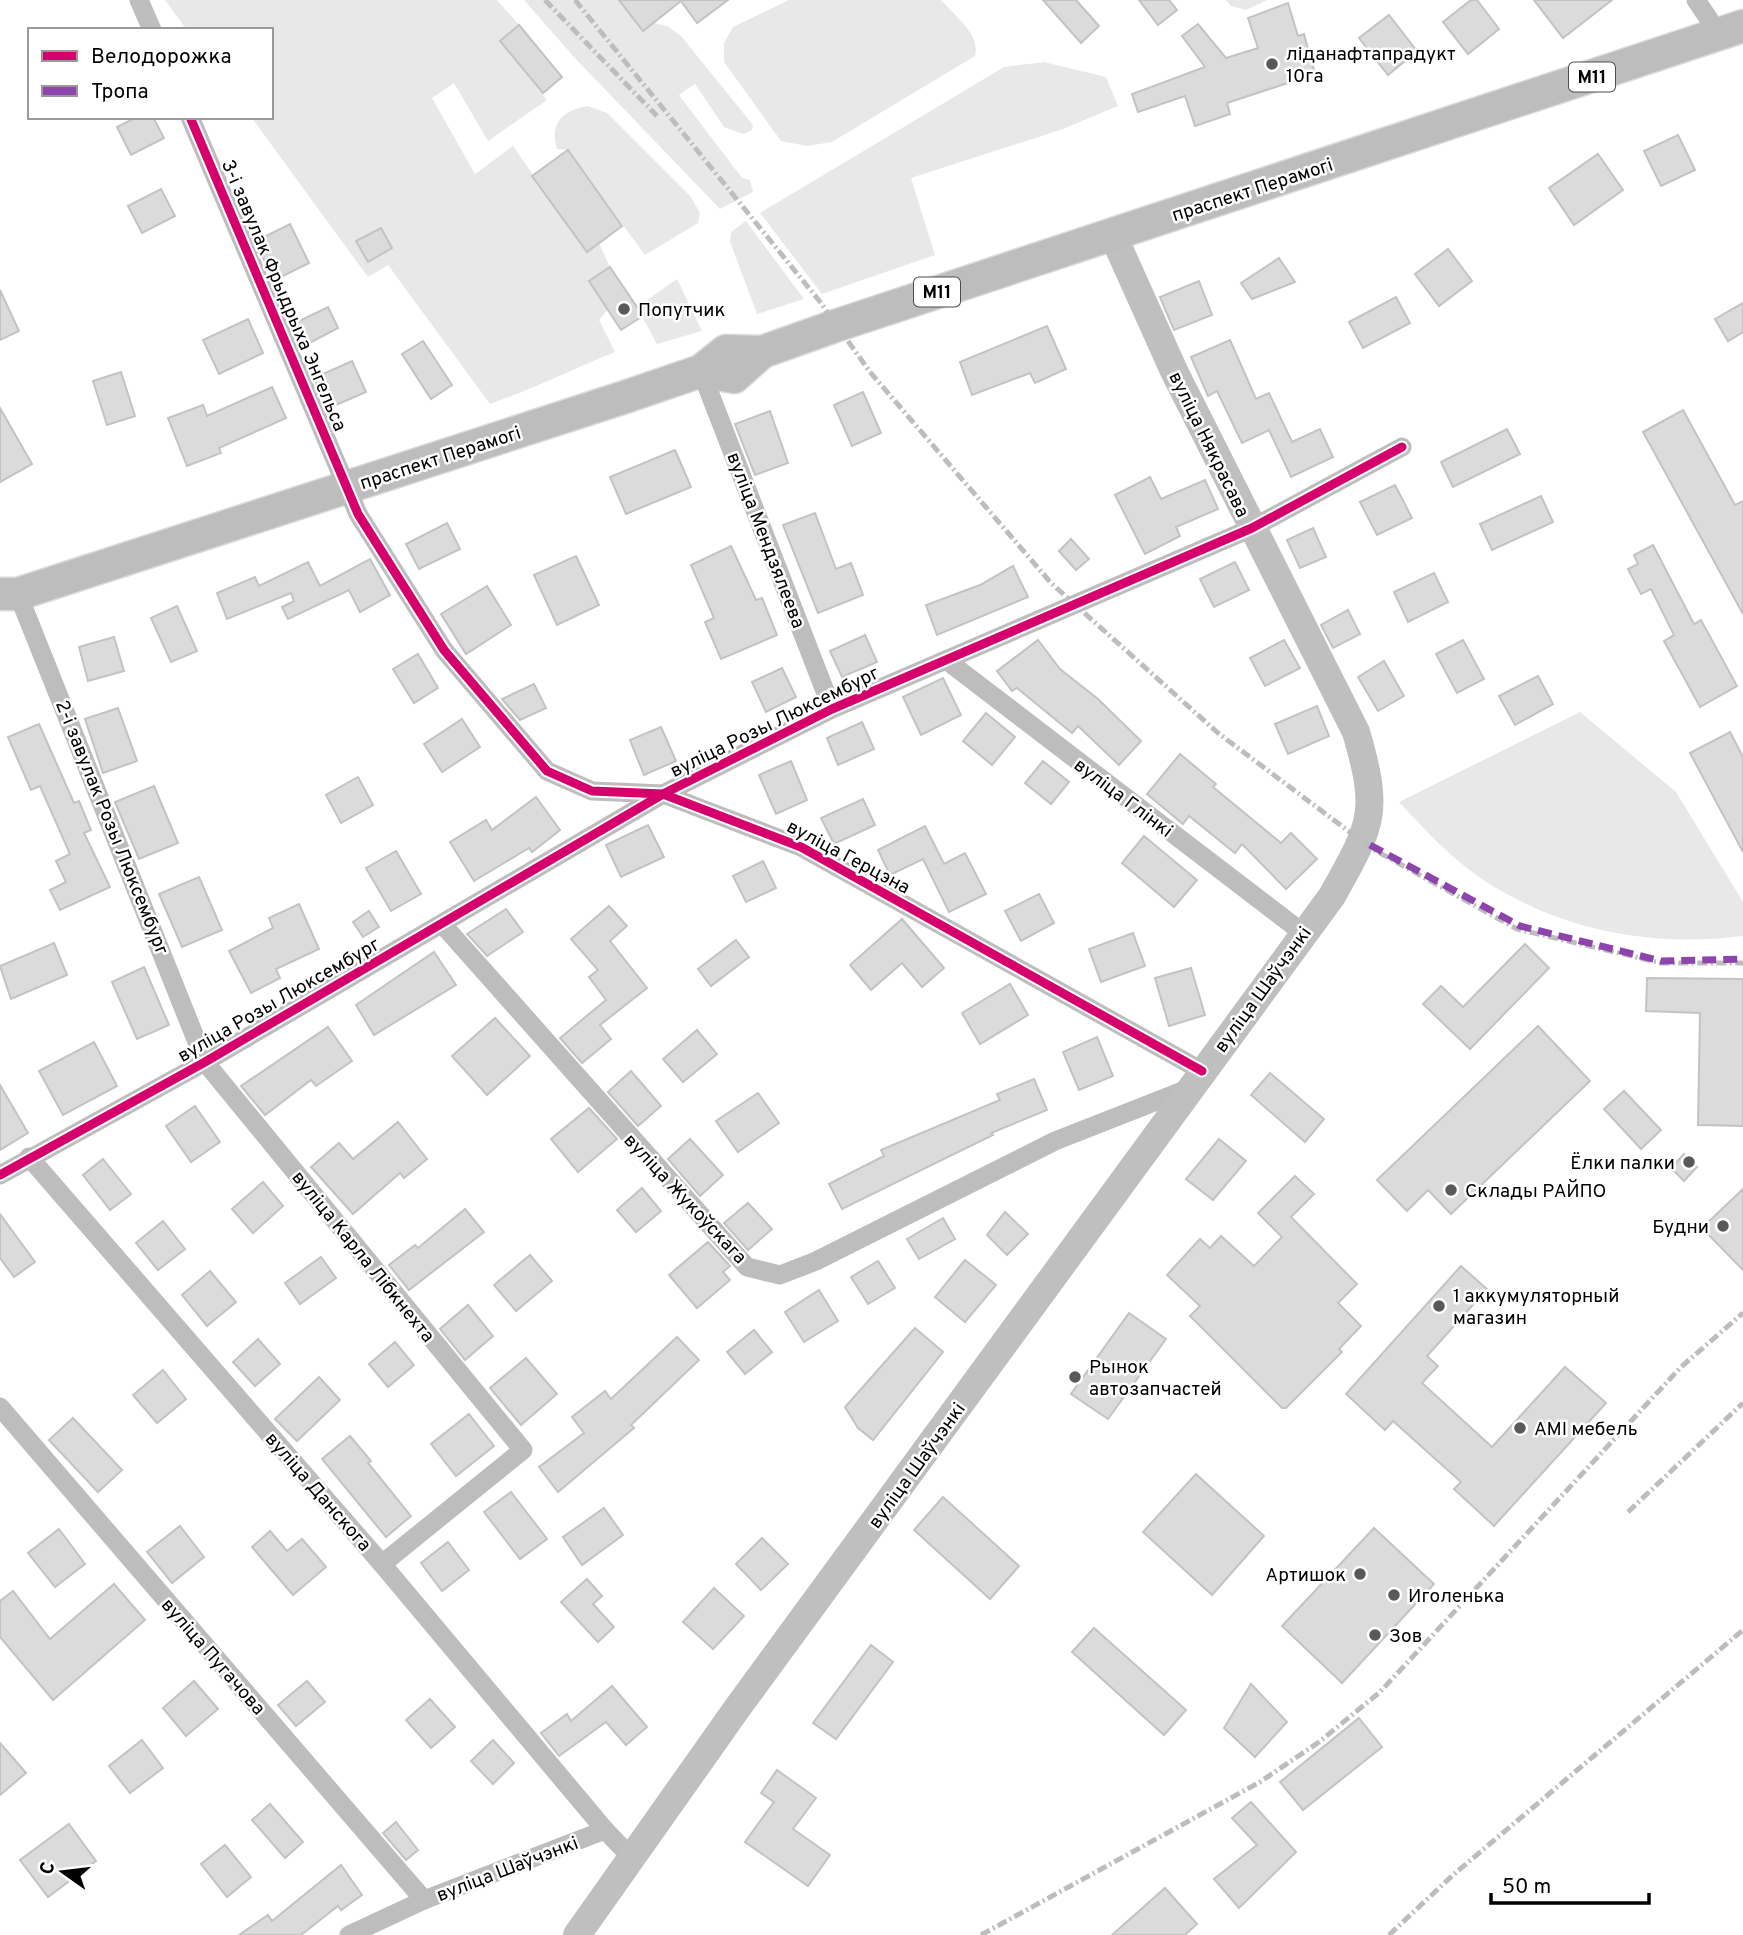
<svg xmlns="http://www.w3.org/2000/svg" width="1743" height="1935" font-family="Overpass,sans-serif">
	<rect width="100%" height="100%" fill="#fff"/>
	<!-- green -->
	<g fill="#e8e8e8">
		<path d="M165,0H497L519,25L500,42L547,100L488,141L454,83L432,98L475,174L513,146L586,251L599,243L610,267L589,281L608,309L599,320L615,352C573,369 533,389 490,404L388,265L368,277L251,117H271V30H187Z"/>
		<polygon points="524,0 638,0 654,23 667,26 681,36 753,125 752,130 743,134 724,127 695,84 679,95 742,178 750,180 753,192 720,209 574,57"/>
		<path d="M789,0H941C954,15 981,35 975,56L832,142L807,146L781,141L724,62V43L733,27Z"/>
		<polygon points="1226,0 1267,0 1246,10 1231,6"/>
		<polygon points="1044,62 1106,77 1118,106 1063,129 911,178 935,255 822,294 760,213 1004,67"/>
		<path d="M588,106L607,113L691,197L700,213L698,223L645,255L568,150L557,149C549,123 563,110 588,106Z"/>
		<polygon points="746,221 804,299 757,314 730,242 731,232"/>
		<polygon points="677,279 702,331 657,344 637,307"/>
		<path d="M1580,712L1676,792L1743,902V936C1652,948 1558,930 1482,879C1452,859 1424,829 1399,802Z"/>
	</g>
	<!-- building -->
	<g fill="#dbdbdb" stroke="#c3c3c3" stroke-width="2">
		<polygon points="619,0 728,0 697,23 681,1 643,31"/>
		<polygon points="1043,0 1076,0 1099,26 1081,43"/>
		<polygon points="1139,0 1169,0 1177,10 1158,25"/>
		<polygon points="1471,0 1477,0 1499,29 1468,54 1443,22"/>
		<polygon points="1534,0 1612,0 1563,38"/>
		<polygon points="1288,3 1298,36 1304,34 1315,74 1227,103 1230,114 1195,126 1185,96 1138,112 1132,94 1205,67 1182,36 1198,24 1226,58 1258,48 1248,18"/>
		<polygon points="1389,15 1417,51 1388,75 1359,38"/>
		<polygon points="519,25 562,77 543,93 500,41"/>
		<polygon points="137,117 153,117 164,138 131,155 117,127"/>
		<polygon points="1678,135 1695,170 1661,186 1644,151"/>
		<polygon points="568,150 622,226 587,252 532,176"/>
		<polygon points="1598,154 1623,190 1574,225 1549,188"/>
		<polygon points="161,189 175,216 142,233 128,206"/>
		<polygon points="290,224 309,263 273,281 256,241"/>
		<polygon points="381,228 392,248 368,262 356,241"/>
		<polygon points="1448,249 1472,281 1439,306 1415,274"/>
		<polygon points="1279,258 1295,282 1252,299 1241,283"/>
		<polygon points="610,267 643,316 621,330 589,281"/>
		<polygon points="1199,281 1212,315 1174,330 1160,297"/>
		<polygon points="0,290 19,331 0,340"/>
		<polygon points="1396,297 1410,323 1363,348 1349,322"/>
		<polygon points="1743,303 1743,332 1728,341 1715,319"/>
		<polygon points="328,307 338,328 302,347 291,325"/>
		<polygon points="248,319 263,353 219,374 203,340"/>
		<polygon points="1047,326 1066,369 1035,383 1030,373 972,395 960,362"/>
		<polygon points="1230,340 1256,399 1269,393 1292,442 1320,429 1333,457 1291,477 1269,430 1242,443 1217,391 1208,396 1191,357"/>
		<polygon points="423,341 452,385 431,399 402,354"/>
		<polygon points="352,361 366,392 327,409 314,378"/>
		<polygon points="121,372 135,416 107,425 93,381"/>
		<polygon points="272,387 286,418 219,448 221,453 187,466 168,418 203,405 207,416"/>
		<polygon points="863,392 881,433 852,446 834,405"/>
		<polygon points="0,408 32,464 0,482"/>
		<polygon points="1683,410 1735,505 1743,501 1743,614 1643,432"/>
		<polygon points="770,411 788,463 755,475 735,424"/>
		<polygon points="1507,429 1520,454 1453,487 1441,462"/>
		<polygon points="675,450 691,487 626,514 610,477"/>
		<polygon points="1150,477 1161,499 1205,480 1218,509 1176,527 1180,536 1145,554 1115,495"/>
		<polygon points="1395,485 1412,518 1377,535 1360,502"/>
		<polygon points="1541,496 1553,522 1492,550 1480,524"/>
		<polygon points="815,513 836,569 851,563 863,595 818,613 783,525"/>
		<polygon points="447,523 460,549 419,569 406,544"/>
		<polygon points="1313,528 1326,557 1300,568 1287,540"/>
		<polygon points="1071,539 1089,559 1076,570 1059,551"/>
		<polygon points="1653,545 1694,624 1701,620 1737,686 1700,707 1664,641 1674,635 1651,589 1641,594 1628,569 1638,564 1634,555"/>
		<polygon points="731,546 756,600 762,598 777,635 721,659 705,622 714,618 691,565"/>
		<polygon points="576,556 599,605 557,625 534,575"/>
		<polygon points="370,559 390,595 360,612 349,590 288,619 282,607 294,601 291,593 227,619 217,593 255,577 259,586 308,562 320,586"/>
		<polygon points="1235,562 1249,590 1214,607 1200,579"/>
		<polygon points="1013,566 1028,597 937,635 926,605 980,585"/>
		<polygon points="1434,573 1448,602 1408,622 1394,592"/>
		<polygon points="487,586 511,625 466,654 441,614"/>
		<polygon points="177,606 197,651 171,662 151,618"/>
		<polygon points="1348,610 1360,634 1333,648 1321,625"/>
		<polygon points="865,635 877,662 842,677 830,651"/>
		<polygon points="114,637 124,671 88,681 79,647"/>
		<polygon points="1038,640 1060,669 1098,699 1141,741 1119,765 1078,726 1072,733 1017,688 1012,691 997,671"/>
		<polygon points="1284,640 1300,668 1265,686 1250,658"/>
		<polygon points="1463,640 1484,679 1457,693 1436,654"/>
		<polygon points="418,654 438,688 414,703 393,669"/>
		<polygon points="1384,661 1404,696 1378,711 1358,677"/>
		<polygon points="782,668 796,697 766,712 752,682"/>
		<polygon points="1538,676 1553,704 1515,725 1499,696"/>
		<polygon points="943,678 961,715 921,735 903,697"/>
		<polygon points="534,684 546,708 520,720 502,699"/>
		<polygon points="1317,706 1329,736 1288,754 1275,724"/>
		<polygon points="118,708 137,761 103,773 85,719"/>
		<polygon points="986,713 1015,737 992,765 963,741"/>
		<polygon points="462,719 480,747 442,772 424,744"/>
		<polygon points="862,722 874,749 838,765 827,738"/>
		<polygon points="39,724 74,803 79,801 91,830 84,833 110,887 60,910 50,890 66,882 56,861 70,854 40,786 31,790 8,737"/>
		<polygon points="661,727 676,761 644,775 630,740"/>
		<polygon points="1730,732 1743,757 1743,852 1690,753"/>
		<polygon points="1180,754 1216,784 1213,787 1281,843 1291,833 1317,859 1286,889 1242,844 1235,853 1189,816 1183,824 1147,794"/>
		<polygon points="791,761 807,800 776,814 759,775"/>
		<polygon points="1043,761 1069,782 1051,804 1025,783"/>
		<polygon points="358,777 373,805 341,823 326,795"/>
		<polygon points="154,786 178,843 139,859 115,802"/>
		<polygon points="536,797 560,830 532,852 529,848 474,881 450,842 486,820 492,830"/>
		<polygon points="863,799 875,825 834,844 821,818"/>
		<polygon points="648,825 664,857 621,877 606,845"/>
		<polygon points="925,826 944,864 965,853 986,894 949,912 923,859 890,875 878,850"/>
		<polygon points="1144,836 1197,880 1174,907 1122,863"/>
		<polygon points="396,851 421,894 391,911 366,868"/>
		<polygon points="763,861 776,888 746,902 733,876"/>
		<polygon points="199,877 222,930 182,947 159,894"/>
		<polygon points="1039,894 1054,923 1021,941 1005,911"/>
		<polygon points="299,904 319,949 276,969 280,978 251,993 229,951 273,928 269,918"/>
		<polygon points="609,906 627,926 610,941 647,988 600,1025 611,1039 582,1063 560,1038 606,1000 589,977 598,970 571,939"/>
		<polygon points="506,909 523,932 487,956 467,934"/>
		<polygon points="369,911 379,927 363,937 353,922"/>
		<polygon points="902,919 944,968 922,987 902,963 871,990 850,965"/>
		<polygon points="1133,933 1145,966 1101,982 1089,949"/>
		<polygon points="736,940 749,957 711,986 698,969"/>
		<polygon points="54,943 67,975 11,999 0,966"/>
		<polygon points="1525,944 1549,968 1470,1049 1423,1004 1441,986 1463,1007"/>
		<polygon points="434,952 456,985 374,1035 356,1005"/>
		<polygon points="144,967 169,1025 137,1039 112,982"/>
		<polygon points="1191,968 1205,1015 1169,1026 1155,978"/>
		<polygon points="1647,978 1743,979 1743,1126 1698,1125 1700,1013 1646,1011"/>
		<polygon points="1010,984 1028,1015 980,1044 962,1013"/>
		<polygon points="495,1018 530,1056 487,1095 452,1056"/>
		<polygon points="1538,1026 1590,1081 1451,1214 1428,1190 1407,1211 1377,1180"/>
		<polygon points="328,1027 352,1061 316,1086 311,1080 265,1115 241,1086"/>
		<polygon points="697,1030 717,1054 683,1082 663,1059"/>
		<polygon points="1097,1037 1113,1076 1079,1090 1063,1052"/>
		<polygon points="94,1042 117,1086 63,1115 39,1071"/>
		<polygon points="631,1071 661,1106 638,1126 608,1092"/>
		<polygon points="1270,1073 1324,1119 1305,1142 1251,1095"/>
		<polygon points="1034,1079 1047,1110 991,1133 993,1135 842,1209 829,1184 884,1156 881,1150 1000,1100 997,1094"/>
		<polygon points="0,1085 28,1133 0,1150"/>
		<polygon points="1624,1091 1661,1130 1641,1149 1604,1109"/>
		<polygon points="758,1093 779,1123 738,1152 716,1121"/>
		<polygon points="195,1106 220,1142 191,1162 166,1126"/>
		<polygon points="589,1108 617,1139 578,1172 551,1139"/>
		<polygon points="398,1122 427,1159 404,1178 400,1173 353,1214 311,1167 339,1143 353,1159"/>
		<polygon points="690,1139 723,1175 700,1196 668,1159"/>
		<polygon points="1219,1139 1246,1161 1213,1200 1186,1179"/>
		<polygon points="1684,1154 1697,1167 1684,1181 1671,1168"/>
		<polygon points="103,1159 131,1194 110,1210 83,1175"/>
		<polygon points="1295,1176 1314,1194 1291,1217 1357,1284 1338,1303 1361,1326 1339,1349 1342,1352 1286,1408 1282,1408 1190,1316 1200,1306 1167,1275 1200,1239 1210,1248 1221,1236 1254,1266 1282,1237 1258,1213"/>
		<polygon points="263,1182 283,1206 253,1233 232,1209"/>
		<polygon points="642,1188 661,1211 636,1232 617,1210"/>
		<polygon points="1743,1189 1743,1270 1702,1228"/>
		<polygon points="748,1203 772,1229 748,1250 724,1223"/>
		<polygon points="465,1209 484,1232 409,1290 389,1265 415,1245 418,1248"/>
		<polygon points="1005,1212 1028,1234 1007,1255 987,1235"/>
		<polygon points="0,1214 35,1262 14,1277 0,1258"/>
		<polygon points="943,1218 955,1239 919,1259 907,1239"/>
		<polygon points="163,1221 185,1249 158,1270 136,1243"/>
		<polygon points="708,1242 730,1266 723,1272 730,1280 697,1308 669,1275"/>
		<polygon points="530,1255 552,1281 516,1311 494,1285"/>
		<polygon points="321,1257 336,1278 300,1304 285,1283"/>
		<polygon points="965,1260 996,1285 965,1322 935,1297"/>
		<polygon points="878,1261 895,1288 868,1304 851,1277"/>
		<polygon points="1461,1266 1487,1289 1427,1356 1438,1366 1422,1383 1492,1447 1565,1367 1606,1403 1494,1526 1454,1489 1461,1482 1393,1421 1385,1430 1346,1394"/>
		<polygon points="210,1271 236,1302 207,1326 182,1295"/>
		<polygon points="819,1290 838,1321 804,1342 785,1312"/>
		<polygon points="468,1305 493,1336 465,1360 440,1329"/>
		<polygon points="1129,1313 1166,1339 1108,1419 1071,1394"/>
		<polygon points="915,1328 943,1352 873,1440 858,1428 845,1407"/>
		<polygon points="754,1330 772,1352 745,1374 727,1352"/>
		<polygon points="677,1337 699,1360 631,1425 634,1428 558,1492 539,1467 584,1433 572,1417 605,1391 611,1399"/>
		<polygon points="258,1339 280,1364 255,1386 233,1362"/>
		<polygon points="395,1342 414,1365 388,1387 369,1364"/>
		<polygon points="526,1358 557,1394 521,1425 490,1388"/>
		<polygon points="163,1370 186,1399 157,1423 133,1395"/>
		<polygon points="319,1377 340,1400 297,1441 275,1419"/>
		<polygon points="469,1414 494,1446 456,1476 431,1444"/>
		<polygon points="73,1418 122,1470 98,1492 49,1440"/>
		<polygon points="350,1436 371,1461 368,1463 411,1516 386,1537 322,1459"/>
		<polygon points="1196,1474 1264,1536 1212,1595 1143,1532"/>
		<polygon points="511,1492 547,1539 520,1559 484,1512"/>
		<polygon points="943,1497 1019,1566 990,1599 914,1530"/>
		<polygon points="604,1508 623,1535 582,1565 563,1537"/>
		<polygon points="180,1526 204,1557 172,1583 147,1552"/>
		<polygon points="1374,1528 1434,1584 1342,1683 1282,1626"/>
		<polygon points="59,1529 85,1564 55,1587 28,1553"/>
		<polygon points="270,1531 287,1551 302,1539 326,1567 293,1595 252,1547"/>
		<polygon points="762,1538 788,1564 761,1590 736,1564"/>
		<polygon points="448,1542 469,1570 442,1591 421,1563"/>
		<polygon points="587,1579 602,1596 593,1604 614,1627 598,1642 561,1602"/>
		<polygon points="114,1584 145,1620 53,1700 0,1637 0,1601 13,1591 50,1639"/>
		<polygon points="714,1588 744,1616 713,1649 683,1622"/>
		<polygon points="1094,1628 1186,1710 1164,1735 1072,1652"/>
		<polygon points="871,1645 893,1662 836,1739 813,1723"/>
		<polygon points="194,1681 218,1709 186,1736 163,1708"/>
		<polygon points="307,1681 325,1702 296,1726 278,1705"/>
		<polygon points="1251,1684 1287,1722 1255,1757 1224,1728"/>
		<polygon points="612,1686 647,1727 626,1745 606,1722 559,1756 541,1733 567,1714 571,1721"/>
		<polygon points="430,1699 455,1727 431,1748 406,1720"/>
		<polygon points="1359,1718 1382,1747 1303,1810 1280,1782"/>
		<polygon points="142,1740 163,1768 130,1793 109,1766"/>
		<polygon points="493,1740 514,1763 493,1784 471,1761"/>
		<polygon points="0,1743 26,1773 0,1795"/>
		<polygon points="777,1770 816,1798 793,1829 830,1855 808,1886 745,1842 774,1802 761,1793"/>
		<polygon points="1251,1802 1296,1852 1239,1908 1214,1879 1257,1845 1232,1818"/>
		<polygon points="270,1804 303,1842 285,1858 252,1820"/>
		<polygon points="396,1822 418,1850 406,1860 383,1833"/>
		<polygon points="69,1824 96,1861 48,1897 20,1860"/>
		<polygon points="225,1845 251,1877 227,1897 201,1864"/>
		<polygon points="341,1865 362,1895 341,1910 338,1906 301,1935 239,1935 268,1915 272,1921"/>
		<polygon points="1165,1888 1197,1924 1185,1935 1112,1935"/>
	</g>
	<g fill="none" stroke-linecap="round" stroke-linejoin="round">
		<!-- primary casing -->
		<g stroke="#dbdbdb" stroke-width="35">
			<g id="primary">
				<polyline points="701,371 734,377 762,352 838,325 1743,26"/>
				<polyline points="0,594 18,594 625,397 701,371 726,351 762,352"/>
			</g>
		</g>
		<!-- minor -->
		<g stroke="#bdbdbd" stroke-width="19">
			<polyline points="139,0 152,30"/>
			<polyline points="1696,0 1719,34"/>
			<polyline points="190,117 358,514 444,650 547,771 592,791 663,794 801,847 1202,1071"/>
			<polyline points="701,371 832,709"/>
			<polyline points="18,594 205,1062 523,1450 382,1564"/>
			<polyline points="946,660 1303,933"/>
			<polyline points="443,925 747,1267 780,1275 816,1261 1055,1141 1190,1088"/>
			<polyline points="29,1157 382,1564 605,1830"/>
			<polyline points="0,1175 205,1062 663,794 832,709 1252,528 1402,447"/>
			<polyline points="0,1407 424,1900"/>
			<polyline points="349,1935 424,1900 605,1830 632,1858"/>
		</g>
		<!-- secondary -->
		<path stroke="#bfbfbf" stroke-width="28" d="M577,1935L738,1707L1332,896C1372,824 1380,814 1356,732L1174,371L1112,233"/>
		<!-- primary -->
		<use href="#primary" stroke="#bdbdbd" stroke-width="32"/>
		<!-- rail -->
		<g stroke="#bdbdbd" stroke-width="5" stroke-dasharray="10 3.5 2 3.5" stroke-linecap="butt">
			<polyline points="545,0 657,116"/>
			<polyline points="575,0 821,303 870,372 1051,583 1218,733 1371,848 1517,929 1661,963 1743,963"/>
			<polyline points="1628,1512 1743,1403"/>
			<polyline points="981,1935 1260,1782 1319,1742 1380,1692 1681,1367 1743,1313"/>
			<polyline points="1389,1935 1453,1875 1743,1630"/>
		</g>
		<!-- quiet -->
		<polyline stroke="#8e44ad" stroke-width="7" stroke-dasharray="14 7" stroke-linecap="butt" points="1370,845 1520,926 1661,961 1743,959"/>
		<!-- cycleway casing -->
		<g stroke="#fff" stroke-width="13">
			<g id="cycleway">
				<polyline points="190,117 358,514 444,650 547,771 592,791 663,794 801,847 1202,1071"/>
				<polyline points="0,1175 205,1062 663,794 832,709 1252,528 1402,447"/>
			</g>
		</g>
		<!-- cycleway -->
		<use href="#cycleway" stroke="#d6006c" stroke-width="9"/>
	</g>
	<!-- markers -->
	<g fill="#595959" stroke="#fff" stroke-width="2.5">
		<circle cx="1272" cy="64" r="7"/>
		<circle cx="624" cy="309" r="7"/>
		<circle cx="1689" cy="1162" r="7"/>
		<circle cx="1451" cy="1190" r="7"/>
		<circle cx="1723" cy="1226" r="7"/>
		<circle cx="1439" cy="1306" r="7"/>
		<circle cx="1075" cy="1377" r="7"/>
		<circle cx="1520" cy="1428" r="7"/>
		<circle cx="1360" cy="1574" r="7"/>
		<circle cx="1394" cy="1595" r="7"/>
		<circle cx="1375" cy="1635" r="7"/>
	</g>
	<g text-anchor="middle" stroke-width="5" stroke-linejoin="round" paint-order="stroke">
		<!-- shield labels -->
		<g fill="#fff" stroke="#4c4c4c" stroke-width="2">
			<rect x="1569" y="62.5" width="46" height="29" rx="5"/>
			<rect x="914" y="277.5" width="46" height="29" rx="5"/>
		</g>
		<g font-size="18" font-weight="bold" fill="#000">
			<text x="1592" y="83">М11</text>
			<text x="937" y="298">М11</text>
		</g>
		<!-- poi labels -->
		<g font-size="19" fill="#000" stroke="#fff" text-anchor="start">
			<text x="1286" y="60">ліданафтапрадукт<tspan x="1286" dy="22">10га</tspan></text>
			<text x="638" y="316">Попутчик</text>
			<text x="1675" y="1169" text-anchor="end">Ёлки палки</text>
			<text x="1465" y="1197">Склады РАЙПО</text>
			<text x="1709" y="1233" text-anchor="end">Будни</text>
			<text x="1453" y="1302">1 аккумуляторный<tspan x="1453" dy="22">магазин</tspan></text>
			<text x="1089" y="1373">Рынок<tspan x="1089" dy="22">автозапчастей</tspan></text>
			<text x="1534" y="1435">AMI мебель</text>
			<text x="1346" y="1581" text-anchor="end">Артишок</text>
			<text x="1408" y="1602">Иголенька</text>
			<text x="1389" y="1642">Зов</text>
		</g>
		<!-- street labels -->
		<g font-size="19" fill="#000" stroke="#fff">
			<text transform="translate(1252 189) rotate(-18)" y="7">праспект Перамогі</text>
			<text transform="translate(285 295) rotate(67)" y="7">3-і завулак Фрыдрыха Энгельса</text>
			<text transform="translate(1210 444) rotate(64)" y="7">вуліца Някрасава</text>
			<text transform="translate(440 457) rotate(-18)" y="7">праспект Перамогі</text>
			<text transform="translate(767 540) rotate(69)" y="7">вуліца Мендзялеева</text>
			<text transform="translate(774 721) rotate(-26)" y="7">вуліца Розы Люксембург</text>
			<text transform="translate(1124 797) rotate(37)" y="7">вуліца Глінкі</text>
			<text transform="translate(113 827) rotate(68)" y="7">2-і завулак Розы Люксембург</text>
			<text transform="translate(849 856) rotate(28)" y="7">вуліца Герцэна</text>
			<text transform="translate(1262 989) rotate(-54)" y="7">вуліца Шаўчэнкі</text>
			<text transform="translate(278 999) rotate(-30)" y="7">вуліца Розы Люксембург</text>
			<text transform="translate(686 1198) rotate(47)" y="7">вуліца Жукоўскага</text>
			<text transform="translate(364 1256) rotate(51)" y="7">вуліца Карла Лібкнехта</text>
			<text transform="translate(916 1465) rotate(-54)" y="7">вуліца Шаўчэнкі</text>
			<text transform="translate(319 1491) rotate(49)" y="7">вуліца Данскога</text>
			<text transform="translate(214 1656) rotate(49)" y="7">вуліца Пугачова</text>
			<text transform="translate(507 1868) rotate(-21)" y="7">вуліца Шаўчэнкі</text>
		</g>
	</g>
	<!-- legend -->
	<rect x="28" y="28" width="245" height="91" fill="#ffffff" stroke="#999999" stroke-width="2"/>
	<rect x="42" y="51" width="35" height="10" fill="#d6006c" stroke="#999999" stroke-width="2"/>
	<text x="91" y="63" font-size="21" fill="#000000">Велодорожка</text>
	<rect x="42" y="86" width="35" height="10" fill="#8e44ad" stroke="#999999" stroke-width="2"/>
	<text x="91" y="98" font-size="21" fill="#000000">Тропа</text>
	<!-- north arrow -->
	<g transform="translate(63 1872) rotate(284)" stroke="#ffffff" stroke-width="5" paint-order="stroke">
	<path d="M0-5L12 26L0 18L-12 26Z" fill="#000000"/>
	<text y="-10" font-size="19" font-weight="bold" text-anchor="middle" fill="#000000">С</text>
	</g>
	<!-- scale -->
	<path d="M1491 1893v10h158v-10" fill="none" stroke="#000000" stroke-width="3.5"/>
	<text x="1502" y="1893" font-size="21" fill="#000000" stroke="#ffffff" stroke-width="5" paint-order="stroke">50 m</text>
</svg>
